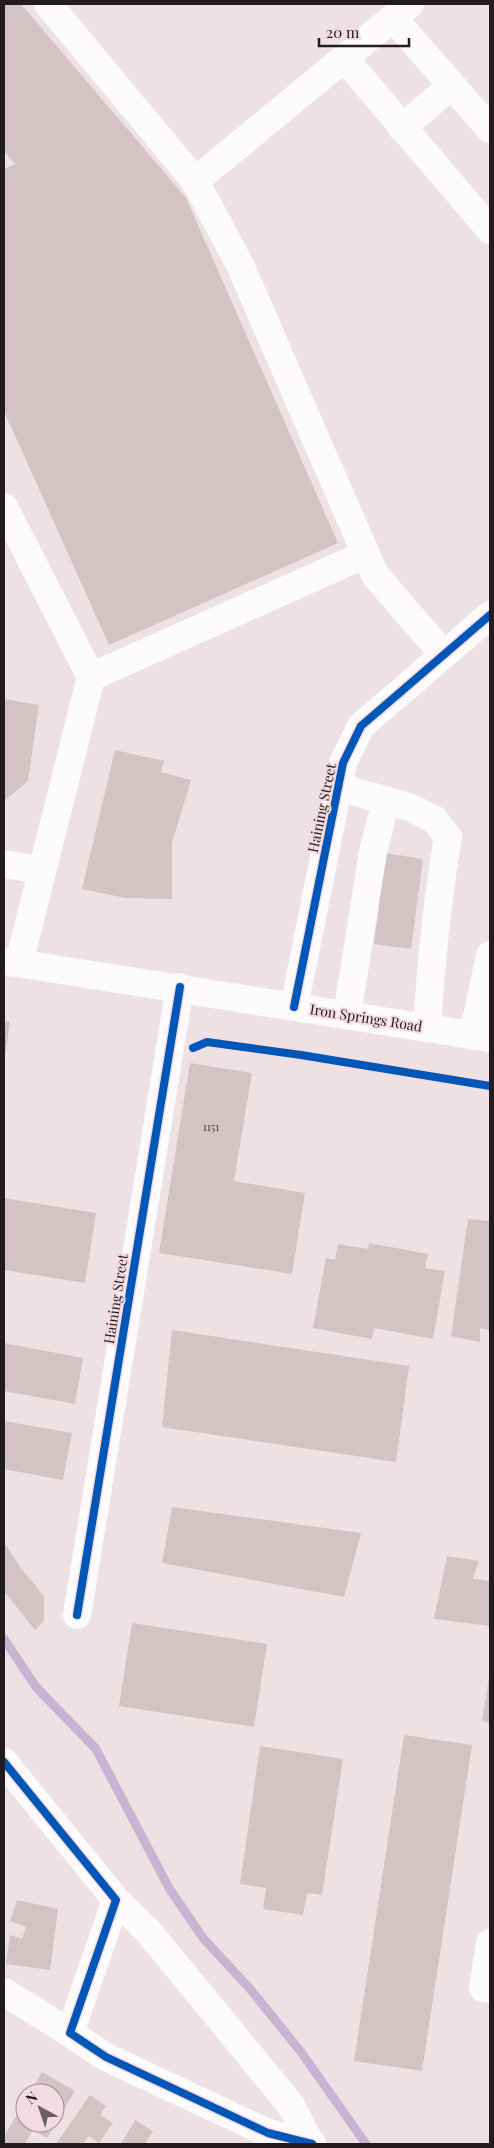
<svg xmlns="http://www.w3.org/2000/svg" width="494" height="2148" font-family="'Playfair Display',serif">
	<rect width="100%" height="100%" fill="#ede1e4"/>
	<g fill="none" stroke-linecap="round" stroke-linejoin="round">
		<!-- stream -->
		<polyline stroke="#c8b4d2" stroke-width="9" points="4,1639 36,1687 96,1749 169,1888 203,1938 251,1990 301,2052 366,2144"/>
	</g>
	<!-- building -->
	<g fill="#d3c3c5">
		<polygon points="4,4 21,4 186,198 338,543 109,645 4,411 4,169 15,164 4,151"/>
		<polygon points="4,699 39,705 28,781 4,801"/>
		<polygon points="115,750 164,761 161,772 191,780 172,843 172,899 125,898 82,889"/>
		<polygon points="385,853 423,859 411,949 374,944 379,907 376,907"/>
		<polygon points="4,1021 10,1022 5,1056 4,1056"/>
		<polygon points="190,1063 252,1073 234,1181 305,1193 292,1274 159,1253"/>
		<polygon points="4,1198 96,1213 85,1283 4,1270"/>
		<polygon points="468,1219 490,1221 490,1330 480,1328 480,1342 451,1336"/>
		<polygon points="369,1243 428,1254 425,1268 445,1271 433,1339 374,1328 372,1339 313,1328 326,1258 335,1260 338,1244 368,1249"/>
		<polygon points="172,1330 409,1366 396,1462 162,1427"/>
		<polygon points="4,1343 83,1358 75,1404 4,1391"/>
		<polygon points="4,1421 72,1433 63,1480 4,1469"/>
		<polygon points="172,1507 361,1533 344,1597 162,1563"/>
		<polygon points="4,1542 20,1567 44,1596 44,1621 35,1630 4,1591"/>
		<polygon points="447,1556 479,1561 473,1579 490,1581 490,1626 434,1619"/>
		<polygon points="132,1623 267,1644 254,1727 119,1706"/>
		<polygon points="489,1678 490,1678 490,1723 482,1721"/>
		<polygon points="404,1735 472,1745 422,2071 354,2061"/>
		<polygon points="260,1746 343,1759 322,1895 307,1893 303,1915 263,1909 266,1888 240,1884"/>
		<polygon points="17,1900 58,1909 50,1970 6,1964 10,1935 22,1939 26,1927 10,1921"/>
		<polygon points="42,2072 75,2091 47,2138 33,2130 25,2144 8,2144 4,2142 4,2136 25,2101 25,2123 55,2123 55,2093 30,2093"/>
		<polygon points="90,2095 106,2106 100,2115 113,2123 99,2143 89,2136 83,2144 56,2144"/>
		<polygon points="135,2120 153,2131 145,2144 121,2144"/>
	</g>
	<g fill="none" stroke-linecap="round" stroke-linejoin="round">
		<!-- minor -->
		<g stroke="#fcfafb" stroke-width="28">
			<polyline points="48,4 195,181 240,265 375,575 444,655"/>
			<polyline points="393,18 490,129"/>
			<polyline points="344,58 490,230"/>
			<polyline points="402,128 452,85"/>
			<polyline points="195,181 410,4"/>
			<polyline points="4,507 91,677 366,554"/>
			<path d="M338,787L409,807L434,819L448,837C437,900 431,964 427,1028"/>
			<polyline points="4,864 42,870"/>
			<polyline points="19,963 91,677"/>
			<polyline points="294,1007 343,763 361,726 490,615"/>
			<polyline points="347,1015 373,852 386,800"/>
			<polyline points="473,1036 490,955"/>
			<polyline points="77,1615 180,987"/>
			<polyline points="4,1762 116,1900 70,2033 106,2057 268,2133 312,2144"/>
			<polyline points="116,1900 147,1930 290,2104 310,2142"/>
			<polyline points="490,1943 483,1988 490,1989"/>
			<polyline points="4,1992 70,2033"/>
		</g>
		<!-- major -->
		<polyline stroke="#fcfafb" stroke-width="28" points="4,961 490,1038"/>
		<!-- cycleway casing -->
		<g stroke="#f3dbe2" stroke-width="11">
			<g id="cycleway">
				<polyline points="294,1007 343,763 361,726 490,615"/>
				<polyline points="193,1048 207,1042 301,1055 490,1086"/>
				<polyline points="77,1615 180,987"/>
				<polyline points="4,1762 116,1900 70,2033 106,2057 268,2133 312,2144"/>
			</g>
		</g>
		<!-- cycleway -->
		<use href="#cycleway" stroke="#0057b8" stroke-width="8"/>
	</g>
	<g text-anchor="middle" stroke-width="4" stroke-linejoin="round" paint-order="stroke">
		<!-- number labels -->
		<g font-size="11" fill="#4f4547">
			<text x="211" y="1131">1151</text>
		</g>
		<!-- street labels -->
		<g font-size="14" fill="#231b1d" stroke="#f3dbe2">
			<text transform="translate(322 808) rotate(-78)" y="5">Haining Street</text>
			<text transform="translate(366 1018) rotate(9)" y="5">Iron Springs Road</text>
			<text transform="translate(116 1299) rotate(-81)" y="5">Haining Street</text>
		</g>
	</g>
	<!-- border -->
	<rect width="494" height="2148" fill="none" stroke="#231b1d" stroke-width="10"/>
	<!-- north arrow -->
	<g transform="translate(40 2108) rotate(320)"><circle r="24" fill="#f3dbe2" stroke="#a08e93"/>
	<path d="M0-4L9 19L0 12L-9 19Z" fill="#6a6063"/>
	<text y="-8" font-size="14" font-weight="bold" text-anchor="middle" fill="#231b1d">N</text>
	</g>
	<!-- scale -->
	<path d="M319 38v8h90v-8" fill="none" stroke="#231b1d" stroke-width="2.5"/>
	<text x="326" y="38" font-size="15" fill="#231b1d" stroke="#f3dbe2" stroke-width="4" paint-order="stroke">20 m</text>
</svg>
